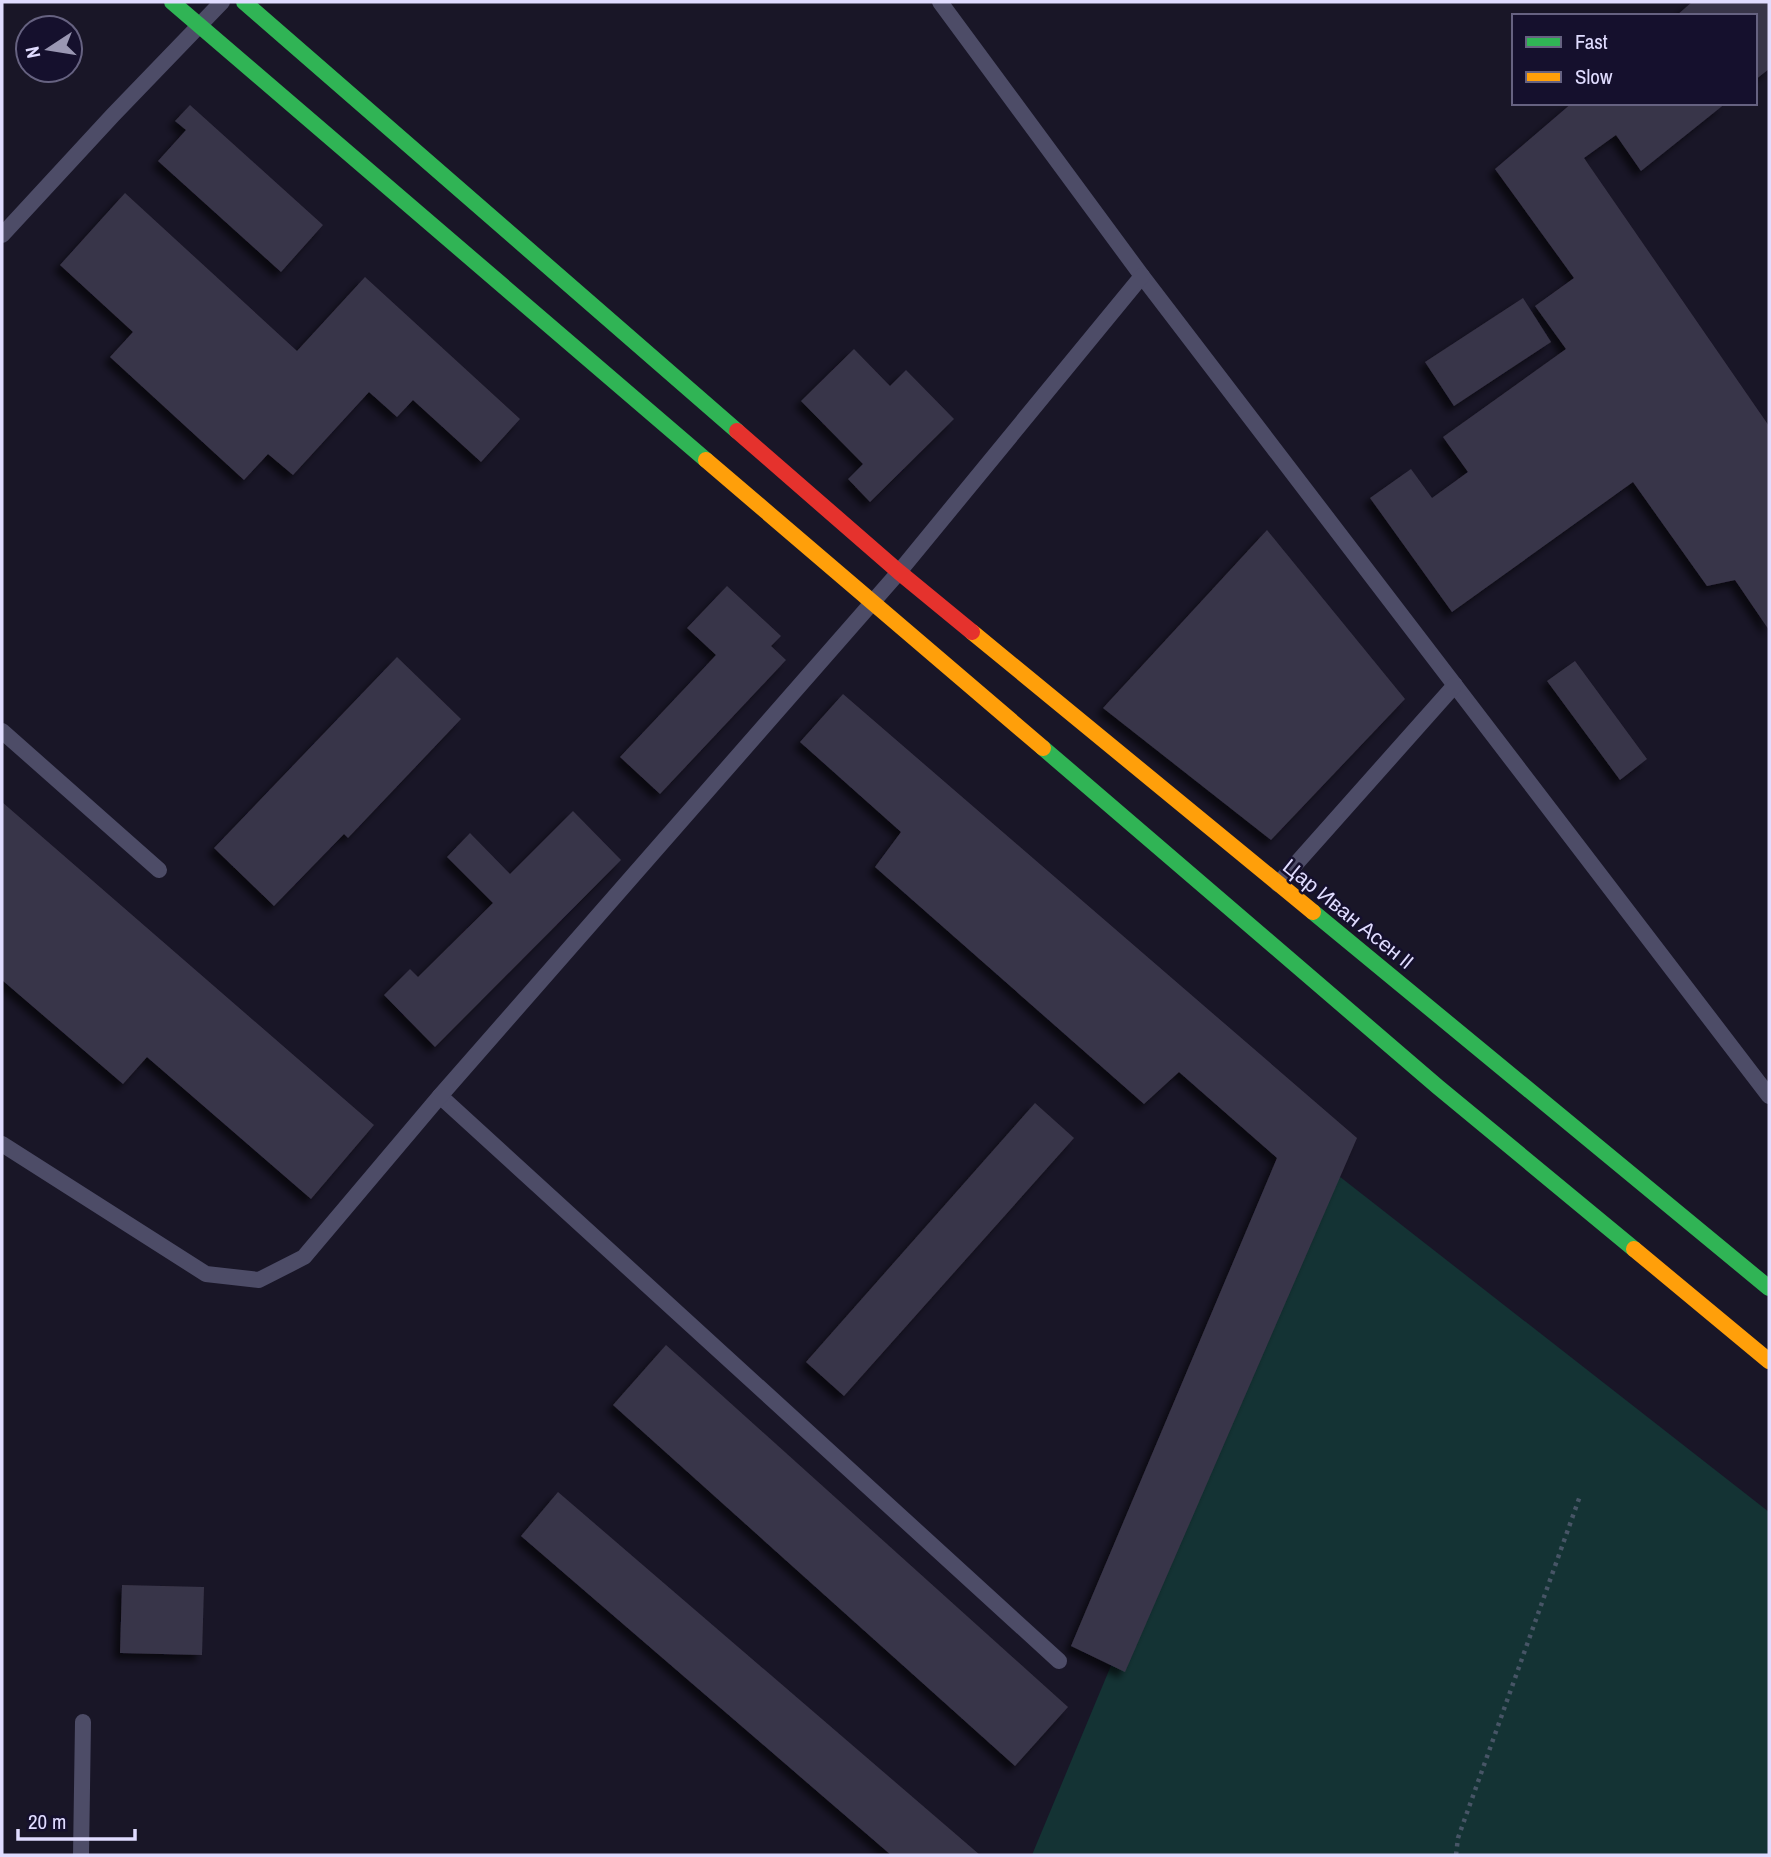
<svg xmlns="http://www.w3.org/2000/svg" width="1771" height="1857" font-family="'Archivo Narrow',sans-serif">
	<defs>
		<filter id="shadow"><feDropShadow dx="-6" dy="6" stdDeviation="3.5" flood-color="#0009"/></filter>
	</defs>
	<rect width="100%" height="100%" fill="#191627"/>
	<!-- green -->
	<polygon fill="#143334" points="1321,1162 1769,1512 1769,1855 1032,1855"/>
	<!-- building -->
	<g fill="#393548" filter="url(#shadow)">
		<polygon points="1692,2 1769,2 1769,69 1755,80 1755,16 1676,16"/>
		<polygon points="1572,103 1726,103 1641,171 1616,135 1584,158 1769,426 1769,630 1735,580 1707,586 1633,482 1452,612 1370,498 1411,469 1432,498 1468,472 1443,437 1566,349 1535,306 1574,278 1495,169"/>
		<polygon points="190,105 323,225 281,272 158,161 186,130 175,121"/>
		<polygon points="125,193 297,351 365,277 520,419 481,462 413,400 397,417 369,392 293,475 268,454 244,480 110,357 133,332 60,265"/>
		<polygon points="1523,298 1551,342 1454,406 1425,362"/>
		<polygon points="854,349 890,386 906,370 954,419 870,502 848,479 863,464 801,401"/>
		<polygon points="1267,530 1405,699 1271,840 1103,708"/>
		<polygon points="727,586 781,636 771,646 786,660 660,794 620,757 716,655 687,628"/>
		<polygon points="397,657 461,719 348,838 344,834 274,906 214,848"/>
		<polygon points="1575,661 1647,759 1620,780 1547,681"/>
		<polygon points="843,694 1357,1138 1125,1672 1071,1646 1277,1158 1179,1072 1144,1104 875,867 901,832 800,742"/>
		<polygon points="2,802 374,1125 311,1199 147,1057 123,1084 2,980"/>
		<polygon points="573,811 621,860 435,1047 384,995 410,969 418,977 493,903 447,857 470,833 510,874"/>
		<polygon points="1035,1103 1074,1138 844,1396 806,1362"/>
		<polygon points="666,1345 1068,1707 1015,1766 613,1405"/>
		<polygon points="558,1492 980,1855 891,1855 521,1536"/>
		<polygon points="122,1585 204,1587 202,1655 120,1653"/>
	</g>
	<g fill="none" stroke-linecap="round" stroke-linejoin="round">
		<!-- path -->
		<polyline stroke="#475566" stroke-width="4.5" stroke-dasharray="3.5 5" stroke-linecap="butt" points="1456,1855 1458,1838 1580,1496"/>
		<!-- lane -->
		<g stroke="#4d4c67" stroke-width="16">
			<polyline points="940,2 1142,276 1769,1096"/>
			<polyline points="2,235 113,115 222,2"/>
			<polyline points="2,731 159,870"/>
			<polyline points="1278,884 1455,685"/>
			<polyline points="440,1096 1059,1661"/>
			<polyline points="2,1144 206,1274 259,1280 304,1257 440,1096 899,572 1142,276"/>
			<polyline points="81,1855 83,1722"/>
		</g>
		<!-- fast -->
		<g stroke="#30b455" stroke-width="16">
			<polyline points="172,2 706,460"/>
			<polyline points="244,2 737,431"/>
			<polyline points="1043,748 1438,1087 1634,1249"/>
			<polyline points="1313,912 1769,1288"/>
		</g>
		<!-- slow -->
		<g stroke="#ff9f0a" stroke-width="16">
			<polyline points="706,460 1043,748"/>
			<polyline points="972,632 1313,912"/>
			<polyline points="1634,1249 1769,1361"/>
		</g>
		<!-- jam -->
		<polyline stroke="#e5322d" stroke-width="16" points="737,431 899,572 972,632"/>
	</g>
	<g text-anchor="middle" stroke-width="5" stroke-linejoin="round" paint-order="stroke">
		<!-- street labels -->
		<g font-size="21" fill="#e0dcff" stroke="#15102d">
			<text transform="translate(1348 914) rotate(39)" y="7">Цар Иван Асен II</text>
		</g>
	</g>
	<!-- border -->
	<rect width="1771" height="1857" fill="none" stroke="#e0dcff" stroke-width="7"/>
	<!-- legend -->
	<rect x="1512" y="14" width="245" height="91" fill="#15102d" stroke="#666281" stroke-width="2"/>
	<rect x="1526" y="37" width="35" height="10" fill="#30b455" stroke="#666281" stroke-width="2"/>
	<text x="1575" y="49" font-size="21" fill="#e0dcff">Fast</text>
	<rect x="1526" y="72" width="35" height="10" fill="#ff9f0a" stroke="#666281" stroke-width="2"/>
	<text x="1575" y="84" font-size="21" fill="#e0dcff">Slow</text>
	<!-- north arrow -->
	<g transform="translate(49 49) rotate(258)"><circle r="33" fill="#15102d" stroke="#666281" stroke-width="2"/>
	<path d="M0-5L12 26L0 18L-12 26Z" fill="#9a97b3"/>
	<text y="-10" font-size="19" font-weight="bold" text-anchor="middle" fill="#e0dcff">N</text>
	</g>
	<!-- scale -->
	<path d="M18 1829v10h117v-10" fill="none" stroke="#e0dcff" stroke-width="3.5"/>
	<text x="28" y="1829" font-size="21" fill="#e0dcff" stroke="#15102d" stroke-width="5" paint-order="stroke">20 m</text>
</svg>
